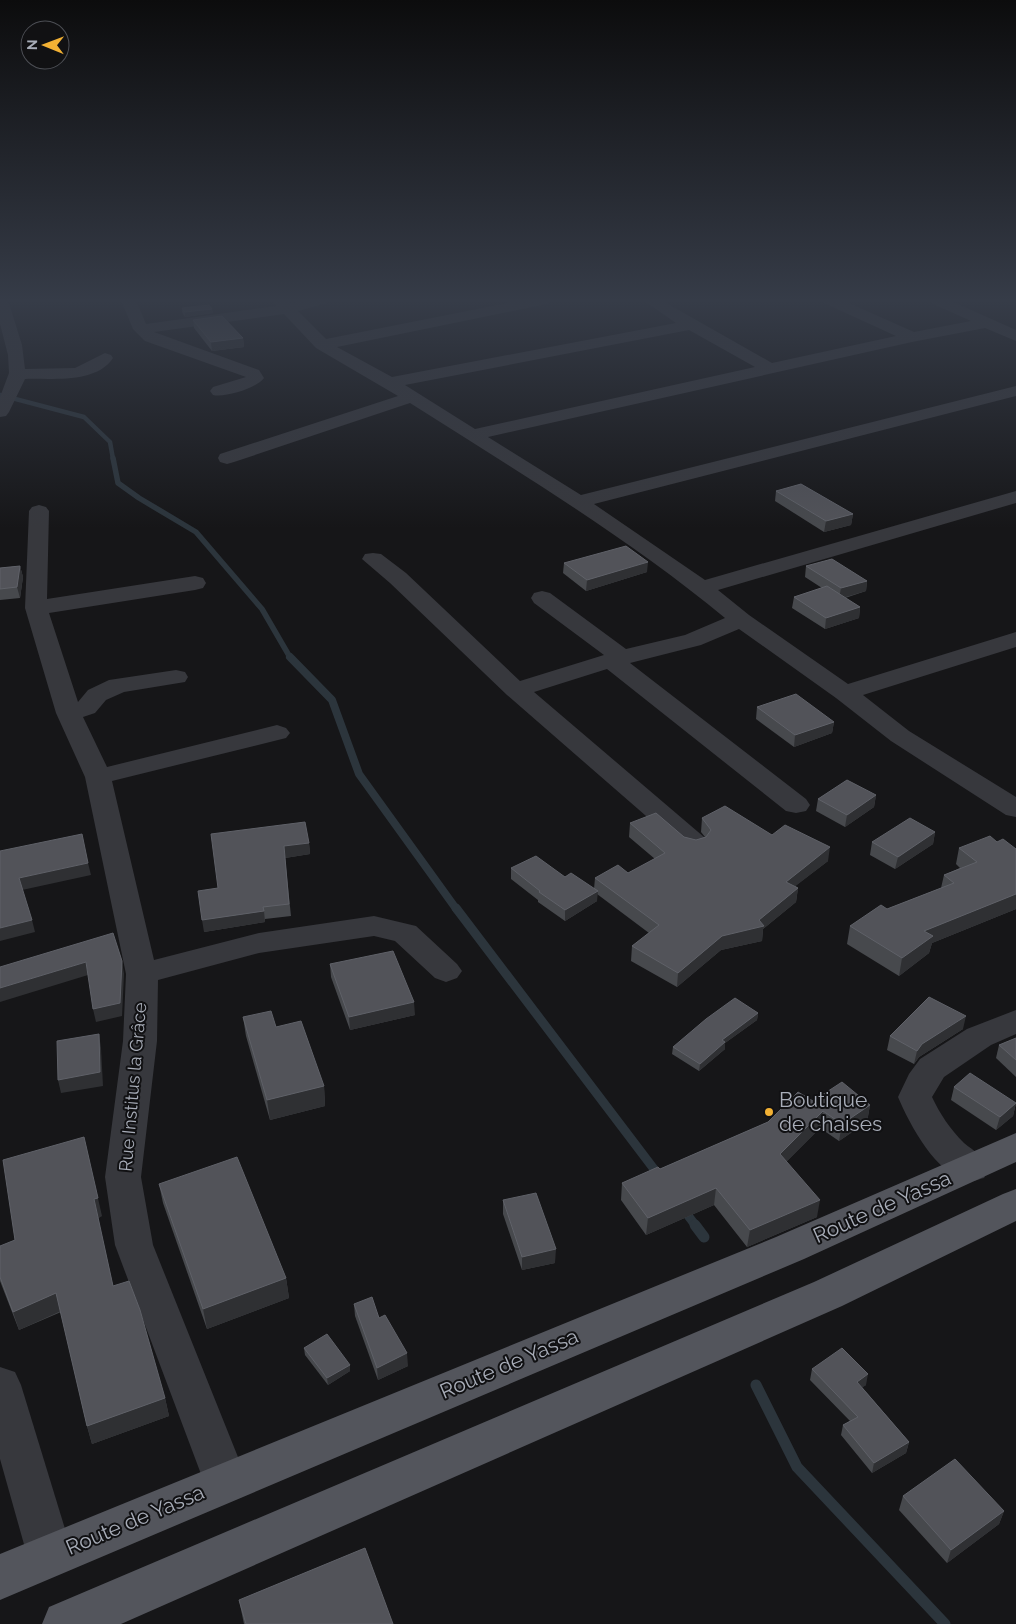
<svg xmlns="http://www.w3.org/2000/svg" width="1016" height="1624" font-family="Raleway,sans-serif">
	<rect width="100%" height="100%" fill="#161618"/>
	<g fill="none" stroke-linecap="round" stroke-linejoin="round">
		<!-- stream-far4 -->
		<polyline stroke="#2c353c" stroke-width="4.5" points="0,395 84,417 110,442 113,459"/>
		<!-- stream-far3 -->
		<polyline stroke="#2c353c" stroke-width="5.5" points="113,458 118,483 139,498 196,532 262,609 291,659"/>
		<!-- stream-far2 -->
		<polyline stroke="#2c353c" stroke-width="8" points="290,657 332,700 359,774 457,910"/>
		<!-- stream-far1 -->
		<g stroke="#2c353c" stroke-width="9">
			<polyline points="456,908 660,1177"/>
			<polyline points="683,1209 696,1226"/>
		</g>
		<!-- stream -->
		<g stroke="#2c353c" stroke-width="11">
			<polyline points="695,1225 704,1237"/>
			<polyline points="756,1385 797,1467 945,1624"/>
		</g>
		<!-- minor -->
		<g fill="#37383d" fill-rule="evenodd">
			<path d="M0,300H8L22,345L25,369L75,368L105,353L111,355L113,358C96,384 51,378 25,379L9,412L6,416L0,417V397L9,373L8,355L0,324Z"/>
			<path d="M121,300H136L146,324L276,306L272,300H288L291,303L303,300H329L327,303L298,311L326,339L522,300H554L547,304L337,347L392,377L676,323L643,300H661L772,363L896,336L824,303L822,300H842L914,332L971,321L931,303L929,300H949L1016,330V341L985,328L912,342L488,437L581,495L1016,386V396L594,504L705,580L1016,491V503L718,590L749,615L848,684L1016,632V647L863,695L909,731L1016,797V817L1006,815L891,741L836,698L739,629L701,645L630,663L806,799L810,805L806,811L796,813L786,811L607,669L534,692L704,837L708,843L704,849L694,852L684,849L507,695L390,583L362,559L365,554L373,553L381,554L406,573L520,681L604,655L534,603L531,598L534,593L542,591L550,593L626,649L685,635L725,618C627,537 517,471 410,403L234,462L227,464L220,462L218,458L220,454L398,396L316,348L284,314L154,332L259,370L264,378C257,388 225,398 213,395L210,391L213,387L246,377L145,341L133,329ZM689,330L755,367L475,429L405,385Z"/>
			<polygon points="39,505 46,507 49,511 47,599 195,576 203,578 206,583 203,588 195,590 49,613 78,702 88,690 109,680 176,670 185,672 188,677 185,682 124,692 106,700 95,713 83,717 107,767 277,725 286,728 290,733 286,738 112,781 154,960 259,933 374,916 416,926 457,964 462,971 457,978 446,982 435,978 395,941 374,936 259,953 158,980 157,1041 141,1177 153,1245 248,1482 242,1497 226,1503 210,1497 204,1482 115,1245 105,1177 123,1041 126,974 85,777 56,713 25,608 29,511 32,507"/>
			<path d="M1016,1010V1034L991,1045L944,1077L932,1097C940,1114 950,1129 964,1143C974,1151 983,1156 989,1168L984,1178C979,1179 974,1182 969,1181C936,1175 910,1125 898,1097L909,1074L920,1059L967,1029Z"/>
			<polygon points="0,1367 15,1372 21,1385 73,1555 66,1571 50,1577 34,1571 27,1555 0,1459"/>
		</g>
		<!-- major -->
		<g fill="#53555c" fill-rule="evenodd">
			<polygon points="1016,1133 1016,1162 804,1259 0,1600 0,1554 776,1237"/>
			<polygon points="1016,1189 1016,1221 842,1306 121,1624 42,1624 49,1607 814,1282 1003,1194"/>
		</g>
	</g>
	<!-- wall -->
	<g fill="#47494d">
		<polygon points="182,308 212,309 213,313 185,317 182,312"/>
		<polygon points="193,320 243,338 244,347 212,351 194,328"/>
		<polygon points="776,491 853,514 851,525 824,532 775,501"/>
		<polygon points="564,563 647,572 586,591 563,573"/>
		<polygon points="20,566 23,577 20,598 0,600 0,568"/>
		<polygon points="806,566 867,581 866,591 845,598 860,607 859,618 825,629 792,608 794,597 822,588 805,577"/>
		<polygon points="757,707 834,722 832,733 794,747 756,719"/>
		<polygon points="876,795 874,807 845,827 816,811 818,799"/>
		<polygon points="702,818 772,835 828,861 795,886 798,888 796,902 763,929 762,941 721,950 677,987 631,961 632,946 649,933 597,894 597,901 565,921 538,902 538,900 511,879 511,868 565,877 594,889 595,878 628,873 655,859 629,837 630,823 696,840 705,837 701,832"/>
		<polygon points="935,832 933,844 895,869 870,855 872,842"/>
		<polygon points="997,842 1016,849 1016,909 932,943 929,953 899,976 847,944 850,926 887,909 941,888 944,875 960,868 956,864 959,848"/>
		<polygon points="309,843 310,854 285,858 291,916 265,919 265,922 204,932 218,888"/>
		<polygon points="330,964 415,1015 350,1030 331,977"/>
		<polygon points="758,1013 757,1020 725,1043 725,1049 699,1071 672,1054 673,1047"/>
		<polygon points="243,1017 276,1027 324,1086 325,1106 270,1120 246,1036"/>
		<polygon points="963,1029 919,1057 914,1064 887,1050 890,1036"/>
		<polygon points="1016,1038 1016,1077 996,1058 999,1045"/>
		<polygon points="954,1087 1016,1103 1013,1116 996,1130 951,1100"/>
		<polygon points="813,1101 870,1105 867,1122 839,1141 820,1128 786,1162 817,1217 747,1247 714,1205 646,1235 621,1200 622,1183 660,1169 768,1122"/>
		<polygon points="159,1184 286,1278 289,1298 207,1329 163,1203"/>
		<polygon points="503,1200 555,1263 522,1270 503,1214"/>
		<polygon points="102,1216 98,1218 113,1286 165,1398 169,1416 92,1444 87,1426 61,1312 19,1330 0,1281 0,1246"/>
		<polygon points="354,1304 379,1318 408,1366 378,1380 355,1316"/>
		<polygon points="304,1348 350,1365 350,1371 328,1385 305,1355"/>
		<polygon points="812,1369 866,1385 862,1387 909,1442 906,1453 872,1473 841,1435 843,1425 850,1421 810,1380"/>
		<polygon points="903,1496 1004,1511 999,1524 947,1563 899,1510"/>
		<polygon points="239,1600 393,1624 244,1624"/>
	</g>
	<!-- shaded-wall -->
	<g fill="#2f3033">
		<polygon points="212,309 213,313 185,317 185,312"/>
		<polygon points="243,338 244,347 212,351 211,342"/>
		<polygon points="853,514 851,525 824,532 826,521"/>
		<polygon points="648,562 647,572 586,591 587,580"/>
		<polygon points="20,566 23,577 20,598 17,587"/>
		<polygon points="867,581 866,591 839,599 841,588"/>
		<polygon points="860,607 859,618 825,629 826,618"/>
		<polygon points="834,722 832,733 794,747 795,735"/>
		<polygon points="876,795 874,807 845,827 847,815"/>
		<polygon points="935,832 933,844 895,869 898,857"/>
		<polygon points="309,843 310,854 285,858 291,916 284,846"/>
		<polygon points="830,847 828,861 784,895 786,882"/>
		<polygon points="88,863 91,875 22,890 19,878"/>
		<polygon points="798,888 796,902 763,929 762,941 721,950 677,987 678,973 722,936 759,920"/>
		<polygon points="598,891 597,901 565,921 565,910"/>
		<polygon points="1016,894 1016,909 932,943 929,953 899,976 902,958 924,931"/>
		<polygon points="264,911 265,922 204,932 202,920"/>
		<polygon points="32,920 35,932 0,941 0,928"/>
		<polygon points="122,961 124,974 122,1016 96,1022 93,1009"/>
		<polygon points="86,962 88,975 0,1002 0,988"/>
		<polygon points="414,1002 415,1015 350,1030 349,1017"/>
		<polygon points="758,1013 757,1020 725,1043 725,1049 699,1071 700,1064 722,1040"/>
		<polygon points="966,1016 963,1029 919,1057 914,1064 917,1051 922,1044"/>
		<polygon points="99,1034 101,1048 103,1086 61,1093 58,1080"/>
		<polygon points="324,1086 325,1106 270,1120 267,1100"/>
		<polygon points="1016,1103 1013,1116 996,1130 1000,1117"/>
		<polygon points="870,1105 867,1122 839,1141 842,1124"/>
		<polygon points="823,1111 820,1128 777,1171 780,1154"/>
		<polygon points="84,1137 102,1216 98,1218 94,1199"/>
		<polygon points="716,1188 714,1205 646,1235 648,1218"/>
		<polygon points="820,1200 817,1217 747,1247 750,1230"/>
		<polygon points="556,1249 555,1263 522,1270 522,1257"/>
		<polygon points="286,1278 289,1298 207,1329 203,1309"/>
		<polygon points="56,1293 61,1311 19,1330 13,1312"/>
		<polygon points="407,1353 408,1366 378,1380 377,1368"/>
		<polygon points="350,1365 350,1371 328,1385 327,1378"/>
		<polygon points="868,1374 866,1385 855,1393 857,1382"/>
		<polygon points="165,1398 169,1416 92,1444 87,1426"/>
		<polygon points="909,1442 906,1453 872,1473 874,1463"/>
		<polygon points="1004,1511 999,1524 947,1563 951,1550"/>
	</g>
	<!-- building -->
	<g fill="#525359" stroke="#5f6168">
		<polygon points="209,305 212,309 185,312 182,308"/>
		<polygon points="222,316 243,338 211,342 193,320"/>
		<polygon points="801,484 853,514 826,521 776,491"/>
		<polygon points="626,546 648,562 587,580 564,563"/>
		<polygon points="832,559 867,581 841,588 806,566"/>
		<polygon points="20,566 17,587 0,589 0,568"/>
		<polygon points="827,586 860,607 826,618 794,597"/>
		<polygon points="796,694 834,722 795,735 757,707"/>
		<polygon points="847,780 876,795 847,815 818,799"/>
		<polygon points="725,806 772,835 785,825 830,847 786,882 798,888 759,920 764,926 722,936 678,973 632,946 659,925 595,878 618,865 628,873 665,853 630,823 656,813 684,837 696,840 706,837 711,830 702,818"/>
		<polygon points="910,818 935,832 898,857 872,842"/>
		<polygon points="305,822 309,843 284,846 289,904 263,907 264,911 202,920 198,891 218,888 211,834"/>
		<polygon points="82,834 88,863 19,878 32,920 0,928 0,851"/>
		<polygon points="990,836 997,842 1003,839 1016,849 1016,894 924,931 933,936 902,958 850,926 881,905 887,909 954,883 944,875 977,862 959,848"/>
		<polygon points="536,856 565,877 571,873 598,891 565,910 539,892 540,891 511,868"/>
		<polygon points="113,933 122,961 120,1003 93,1009 86,962 0,988 0,967"/>
		<polygon points="393,951 414,1002 349,1017 330,964"/>
		<polygon points="929,997 966,1016 922,1044 917,1051 890,1036"/>
		<polygon points="735,998 758,1013 722,1040 725,1042 700,1064 673,1047 706,1019"/>
		<polygon points="271,1011 276,1027 301,1021 324,1086 267,1100 243,1017"/>
		<polygon points="99,1034 100,1072 58,1080 57,1041"/>
		<polygon points="1016,1038 1016,1060 999,1045"/>
		<polygon points="970,1073 1016,1103 1000,1117 954,1087"/>
		<polygon points="842,1082 870,1105 842,1124 823,1111 780,1154 820,1200 750,1230 716,1188 648,1218 622,1183 658,1167 660,1169 768,1122 798,1092 813,1101"/>
		<polygon points="84,1137 98,1198 94,1199 113,1286 129,1281 140,1310 165,1398 87,1426 56,1293 13,1312 0,1277 0,1246 15,1240 3,1160"/>
		<polygon points="237,1157 286,1278 203,1309 159,1184"/>
		<polygon points="536,1193 556,1249 522,1257 503,1200"/>
		<polygon points="372,1297 379,1318 385,1315 407,1353 377,1368 354,1304"/>
		<polygon points="327,1334 350,1365 327,1378 304,1348"/>
		<polygon points="842,1348 868,1374 857,1382 909,1442 874,1463 843,1425 858,1417 812,1369"/>
		<polygon points="955,1459 1004,1511 951,1550 903,1496"/>
		<polygon points="365,1548 393,1624 246,1624 239,1600"/>
	</g>
	<!-- sky -->
	<linearGradient id="sky" x2="0" y2="1"><stop stop-color="#0c0c0d"/><stop offset="0.57" stop-color="#363c48"/><stop offset="1" stop-color="#363c48" stop-opacity="0"/></linearGradient>
	<rect width="1016" height="528" fill="url(#sky)"/>
	<!-- markers -->
	<circle fill="#f2b134" stroke="#111113" stroke-width="2" cx="769" cy="1112" r="5"/>
	<g text-anchor="middle" stroke-width="4" stroke-linejoin="round" paint-order="stroke">
		<!-- street labels -->
		<g font-size="18" fill="#a8adb8" stroke="#111113">
			<text transform="translate(133 1087) rotate(-85)" y="6">Rue Institus la Grâce</text>
		</g>
		<!-- near-poi labels -->
		<g font-size="21" fill="#a8adb8" stroke="#111113" text-anchor="start">
			<text x="779" y="1107">Boutique<tspan x="779" dy="24">de chaises</tspan></text>
		</g>
		<!-- near-street labels -->
		<g font-size="21" fill="#a8adb8" stroke="#111113">
			<text transform="translate(882 1207) rotate(-24)" y="7">Route de Yassa</text>
			<text transform="translate(509 1364) rotate(-23)" y="7">Route de Yassa</text>
			<text transform="translate(135 1520) rotate(-23)" y="7">Route de Yassa</text>
		</g>
	</g>
	<!-- north arrow -->
	<g transform="translate(45 45) rotate(271)"><circle r="24" fill="#111113" stroke="#4d4f55"/>
	<path d="M0-4L9 19L0 12L-9 19Z" fill="#f2b134"/>
	<text y="-8" font-size="14" font-weight="bold" text-anchor="middle" fill="#a8adb8">N</text>
	</g>
</svg>
